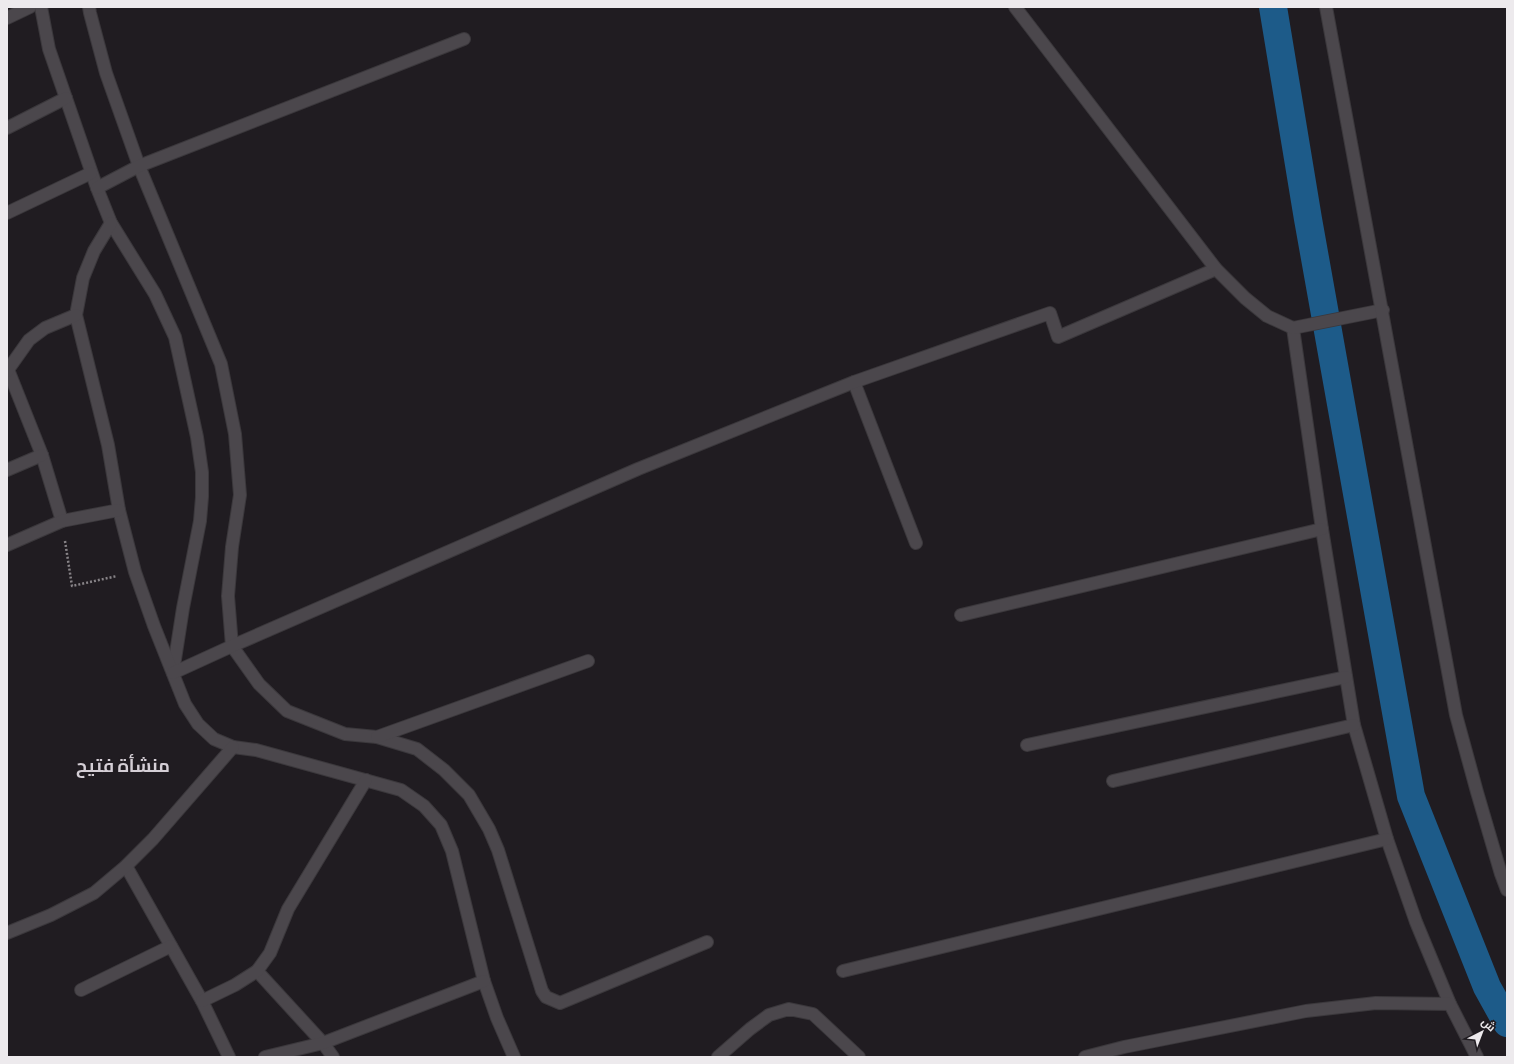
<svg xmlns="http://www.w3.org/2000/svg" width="1514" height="1064" font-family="'Zilla Slab',Cairo,serif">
	<rect width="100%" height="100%" fill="#201c21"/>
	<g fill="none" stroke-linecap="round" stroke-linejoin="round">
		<!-- canal -->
		<polyline stroke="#1d5b89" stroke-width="28" points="1273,7 1308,219 1411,796 1487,987 1507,1023"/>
		<!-- street casing -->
		<g stroke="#3b383c" stroke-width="14">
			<g id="street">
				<polyline points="41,7 49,49 97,188 111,223 155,294 175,337 197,437 202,472 202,497 200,521 183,608 173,672"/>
				<polyline points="89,7 90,13 106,73 139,166 221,364 235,434 240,495 232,547 228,596 232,646 259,684 287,711 345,734 377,737 417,749 444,770 469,795 489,829 498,850 542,991 546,997 560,1003 707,942"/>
				<polyline points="7,18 30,7"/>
				<polyline points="7,128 66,98"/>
				<polyline points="97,188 139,166 464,39"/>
				<polyline points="7,213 91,173"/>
				<polyline points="111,223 94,251 83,278 76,315 108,445 119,510 135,572 154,626 185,704 198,724 214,739 233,747 256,750 401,790 424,806 441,825 452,851 484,981 497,1018 514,1057"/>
				<polyline points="1293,328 1322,529 1354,725 1387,839 1416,922 1450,1004 1477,1057"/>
				<polyline points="7,367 42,455 62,521"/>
				<polyline points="7,371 29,340 45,328 76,315"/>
				<polyline points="854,382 916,543"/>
				<polyline points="7,470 42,455"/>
				<polyline points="7,545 62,521 119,510"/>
				<polyline points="961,615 1322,529"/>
				<polyline points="173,673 232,646 638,469 854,382 1050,313 1058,337 1216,269"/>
				<polyline points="377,737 588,661"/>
				<polyline points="1027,745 1346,677"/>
				<polyline points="1113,781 1354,725"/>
				<polyline points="126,866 202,1001 229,1057"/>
				<polyline points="7,933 51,915 94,893 126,866 153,839 233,747"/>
				<polyline points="257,971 323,1043 333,1057"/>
				<polyline points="843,971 1387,839"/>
				<polyline points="81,990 171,946"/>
				<polyline points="202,1001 235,985 257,971 270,953 288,909 366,780"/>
				<polyline points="265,1057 323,1043 484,981"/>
				<polyline points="718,1057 750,1029 769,1015 789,1009 813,1014 859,1057"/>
				<polyline points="1085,1057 1124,1047 1306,1011 1376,1003 1450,1004"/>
			</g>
		</g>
		<!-- secondary casing -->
		<g stroke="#3b383c" stroke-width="14">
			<g id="secondary">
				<polyline points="1015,7 1216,269 1245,298 1267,316 1293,328 1383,310"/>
				<polyline points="1326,7 1456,715 1477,792 1501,874 1507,890"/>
			</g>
		</g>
		<!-- path -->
		<polyline stroke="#878387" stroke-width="2.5" stroke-dasharray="2 2" stroke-linecap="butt" points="65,541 72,586 117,576"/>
		<!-- street -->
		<use href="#street" stroke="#4b474c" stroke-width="12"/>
		<!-- secondary -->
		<use href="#secondary" stroke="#4b474c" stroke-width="12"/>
	</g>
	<g text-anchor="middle" stroke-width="3" stroke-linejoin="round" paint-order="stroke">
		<!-- quarter labels -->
		<g font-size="18" font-weight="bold" fill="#d4ced5" stroke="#201c21">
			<text x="123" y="772">منشأة فتيح</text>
		</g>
	</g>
	<!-- border -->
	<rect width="1514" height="1064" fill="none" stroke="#edeaed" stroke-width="16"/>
	<!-- north arrow -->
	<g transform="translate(1482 1032) rotate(42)" stroke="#201c21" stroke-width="3" paint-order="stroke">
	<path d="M0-3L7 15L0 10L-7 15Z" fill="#edeaed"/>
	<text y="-6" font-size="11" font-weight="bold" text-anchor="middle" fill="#edeaed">ش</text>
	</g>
</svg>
